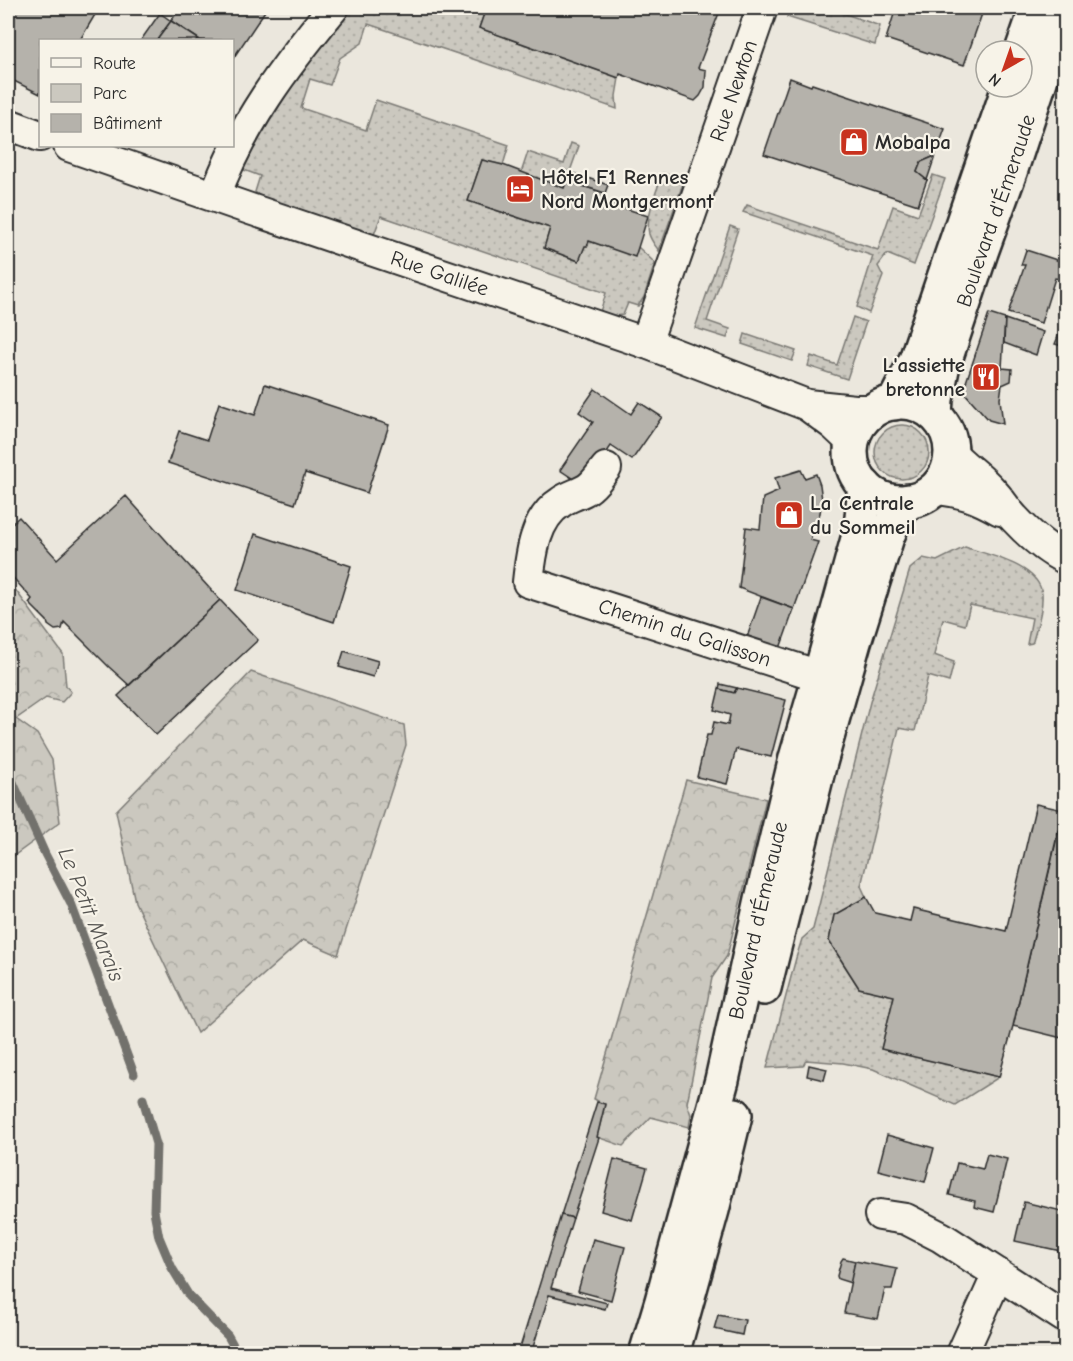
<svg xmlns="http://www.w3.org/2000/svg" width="1073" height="1361" font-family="'Comic Neue',sans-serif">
	<defs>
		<pattern id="green-dots" width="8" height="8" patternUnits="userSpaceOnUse" patternTransform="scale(1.5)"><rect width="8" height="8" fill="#cbc8bf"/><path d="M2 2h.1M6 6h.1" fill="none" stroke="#aeaca4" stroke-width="1.8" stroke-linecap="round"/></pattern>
		<pattern id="forest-crowns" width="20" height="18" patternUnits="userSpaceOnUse" patternTransform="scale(1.5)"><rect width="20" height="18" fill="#cbc8bf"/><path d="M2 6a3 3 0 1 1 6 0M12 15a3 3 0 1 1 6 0" fill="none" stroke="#aeaca4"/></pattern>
	</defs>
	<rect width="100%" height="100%" fill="#ebe7dd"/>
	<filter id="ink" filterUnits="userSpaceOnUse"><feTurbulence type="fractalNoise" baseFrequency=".0167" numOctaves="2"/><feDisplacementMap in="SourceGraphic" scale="12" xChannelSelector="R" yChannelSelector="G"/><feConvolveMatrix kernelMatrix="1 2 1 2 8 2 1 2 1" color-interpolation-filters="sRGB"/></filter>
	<g filter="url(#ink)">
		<!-- green -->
		<g fill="url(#green-dots)" stroke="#7b7a75" stroke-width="1.5">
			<path d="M355,8H486L479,28L619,78L616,96L617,109L470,58L368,24L362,43L340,58L330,85L310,79L301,108L366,130L376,100L509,145L503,165L482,160L468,201L550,228L544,248L578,261L585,246H588L589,241L635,256L638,247L655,263L644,297L638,306L628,303L623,315L605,317L599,315L606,293L381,216L373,237L264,199L255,192L260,176L244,170C248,144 266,122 280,101C303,68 326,35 355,8Z"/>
			<polygon points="790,8 837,8 837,11 880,26 875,45 787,17"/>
			<polygon points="571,143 579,146 564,188 521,173 528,152 564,164"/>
			<path d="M663,173L684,181L659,251C655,245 651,241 649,234C645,218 657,189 663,173Z"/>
			<polygon points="933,175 945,179 914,265 887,254 878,266 883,276 869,313 857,307 873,256 743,212 747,205 878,250 893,206 918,215"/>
			<polygon points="730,226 738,229 707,321 730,329 727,338 695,328"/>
			<polygon points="853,317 866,322 847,379 808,366 811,356 837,365"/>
			<polygon points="745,334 796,351 792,361 742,344"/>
			<circle cx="902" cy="452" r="27"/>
			<path d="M965,547C988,555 1039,565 1042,594C1043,610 1037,626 1033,641L1032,643L1027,644L1032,618L970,605L965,625L943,619L934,655L954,662L949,682L928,676L915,731L899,728L861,886L866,897L834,915L829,941L859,988L894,996L881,1049L999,1077L955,1105L873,1069L843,1063L806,1060L803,1066L767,1068L796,958L802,939L813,929L870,702L910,569L923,558L937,561Z"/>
		</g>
		<!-- forest -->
		<g fill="url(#forest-crowns)" stroke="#7b7a75" stroke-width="1.5">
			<polygon points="8,580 63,654 66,686 71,692 62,702 46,698 16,719 37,734 52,760 60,822 8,860"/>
			<polygon points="251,672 404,725 406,745 338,955 303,940 197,1033 135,902 116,811"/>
			<polygon points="686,780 766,799 727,956 712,978 687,1103 691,1115 689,1127 651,1117 623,1146 597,1137 605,1105 594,1099"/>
		</g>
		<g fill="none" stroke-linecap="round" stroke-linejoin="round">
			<!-- stream -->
			<g stroke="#72716c" stroke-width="9">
				<polyline points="8,771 45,854 71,904 134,1074"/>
				<polyline points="143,1099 156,1144 154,1211 159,1237 172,1268 189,1296 228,1336 238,1354"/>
			</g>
		</g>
		<!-- building -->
		<g fill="#b5b2ab" stroke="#2b2b2b" stroke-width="1.5">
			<polygon points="8,8 99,8 80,40 40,40 40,94 8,78"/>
			<polygon points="180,8 267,8 232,60 232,40 200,40 171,21"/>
			<polygon points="486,8 703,8 719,13 698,68 706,70 705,87 700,96 695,101 620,74 619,78 479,28"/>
			<polygon points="896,8 984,8 964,65 886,39"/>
			<polygon points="160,13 171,21 157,40 141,40"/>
			<polygon points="171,21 200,40 157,40"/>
			<polygon points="790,78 811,86 812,84 945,129 935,156 921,162 917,172 927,180 918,205 764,154"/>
			<polygon points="935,156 927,180 917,172 921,162"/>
			<polygon points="482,160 503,165 564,188 567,181 605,193 603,201 648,216 635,257 589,241 587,246 585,246 579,261 544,248 550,228 468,201"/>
			<polygon points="570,172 608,185 605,193 567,181"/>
			<polygon points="1026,250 1066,263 1061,279 1055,278 1041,323 1008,313 1025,265 1021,265"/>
			<polygon points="989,314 1005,319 1002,368 1012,369 1011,381 1002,385 1000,399 1003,424 989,420 963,391"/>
			<polygon points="1005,319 1043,332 1036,355 1004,343"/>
			<polygon points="1060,332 1066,333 1066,347 1055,344"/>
			<polygon points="265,384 389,425 367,493 305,473 295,504 168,463 179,431 207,440 219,403 255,415"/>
			<polygon points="595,389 631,414 639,402 662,417 632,460 611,446 584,486 560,470 593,422 579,412"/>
			<polygon points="801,470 805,478 816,474 820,485 822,500 820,513 810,540 818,542 794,609 739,588 746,527 760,529 763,498 779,491 775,478"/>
			<polygon points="126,496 220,600 129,685 109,667 64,622 62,629 55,630 48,625 47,621 29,603 32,599 8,572 8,527 19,517 57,559"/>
			<polygon points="255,534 351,566 334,622 237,590"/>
			<polygon points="761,597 794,609 778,654 745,643"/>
			<polygon points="220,600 258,640 156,735 118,696"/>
			<polygon points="344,651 378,661 373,677 339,667"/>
			<polygon points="720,684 737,688 734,693 719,689"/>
			<polygon points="737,688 786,700 771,757 736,749 727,784 697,777 707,735 711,735 714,722 728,725 730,715 714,710 719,689 734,693"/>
			<polygon points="1066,799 1066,1039 1013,1026"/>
			<polygon points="1036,804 1063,810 1013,1026 999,1077 881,1049 894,996 859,988 829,941 834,915 866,897 875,913 910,921 913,909 1006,931"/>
			<polygon points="809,1065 827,1069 824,1080 807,1076"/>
			<polygon points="597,1102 605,1104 597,1137 599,1138 573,1218 561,1215"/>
			<polygon points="887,1135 934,1148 925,1182 878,1170"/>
			<polygon points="987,1154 1007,1159 994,1212 974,1207 975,1201 949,1195 957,1163 983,1169"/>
			<polygon points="614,1159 647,1168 632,1220 601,1211"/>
			<polygon points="1024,1202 1066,1212 1066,1233 1061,1251 1015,1241"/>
			<polygon points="561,1215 573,1218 551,1288 607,1303 605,1309 549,1295 531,1354 518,1354"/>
			<polygon points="593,1239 625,1247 611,1300 578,1291"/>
			<polygon points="843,1258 855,1261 851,1283 838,1279 837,1276 841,1261"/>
			<polygon points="855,1261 897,1269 892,1289 885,1289 878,1319 844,1313"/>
			<polygon points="718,1315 745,1320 742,1335 714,1329"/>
		</g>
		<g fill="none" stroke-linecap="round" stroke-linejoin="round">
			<!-- minor casing -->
			<g stroke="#2b2b2b" stroke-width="34">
				<g id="minor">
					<polyline points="8,124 40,136"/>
					<path id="s1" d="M69,146L250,209L646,343L807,405L855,410H875"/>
					<path d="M215,196C241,125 285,66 333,8"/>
					<path id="s2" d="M646,343L762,8"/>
					<polyline points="807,405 834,425 852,442"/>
					<path d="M951,453C964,467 980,477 993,492C1001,500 1006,510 1014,518C1028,533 1047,550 1066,559"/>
					<path id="s3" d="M606,468C600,475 595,484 587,489C579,494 569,496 561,502C535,518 531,554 528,582L841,683"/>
					<path d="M935,489C961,491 977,497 1000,510"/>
					<polyline points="880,1215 906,1219 941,1237 1066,1318"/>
					<polyline points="962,1354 998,1274"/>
				</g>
			</g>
			<!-- major casing -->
			<g stroke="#2b2b2b" stroke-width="38">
				<g id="major">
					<polyline points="1022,51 1037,8"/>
					<circle cx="901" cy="452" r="50"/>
					<polyline points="894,403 916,360 1009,87"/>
					<path id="s4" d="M935,415L936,399L942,369L981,252L1010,172L1064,8"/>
					<polyline points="764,988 819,766 854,642 887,537 897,514 909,501"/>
					<path id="s5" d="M646,1354L662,1301L722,1080L762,899L796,758L820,676L861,528L865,486"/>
					<polyline points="672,1354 712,1210 735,1115"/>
				</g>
			</g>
			<!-- minor -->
			<use href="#minor" stroke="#f7f3e8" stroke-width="30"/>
			<!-- major -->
			<use href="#major" stroke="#f7f3e8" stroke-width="33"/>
		</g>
	</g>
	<!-- icons -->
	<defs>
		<g id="shop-square" transform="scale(1.5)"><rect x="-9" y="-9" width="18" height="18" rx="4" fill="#c8321e" stroke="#f7f3e8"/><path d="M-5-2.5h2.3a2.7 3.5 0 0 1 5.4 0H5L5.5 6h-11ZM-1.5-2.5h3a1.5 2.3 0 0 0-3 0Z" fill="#fff"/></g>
		<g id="hotel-square" transform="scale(1.5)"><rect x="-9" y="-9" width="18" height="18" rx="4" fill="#c8321e" stroke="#f7f3e8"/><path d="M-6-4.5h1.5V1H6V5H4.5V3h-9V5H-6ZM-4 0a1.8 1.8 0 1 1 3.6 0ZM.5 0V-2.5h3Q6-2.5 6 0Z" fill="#fff"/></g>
		<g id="restaurant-square" transform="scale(1.5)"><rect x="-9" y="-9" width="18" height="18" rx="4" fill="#c8321e" stroke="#f7f3e8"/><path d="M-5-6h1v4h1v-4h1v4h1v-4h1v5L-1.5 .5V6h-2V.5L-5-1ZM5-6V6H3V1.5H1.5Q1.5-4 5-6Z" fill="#fff"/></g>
	</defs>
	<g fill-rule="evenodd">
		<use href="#shop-square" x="854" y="142"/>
		<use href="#hotel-square" x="520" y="189"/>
		<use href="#restaurant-square" x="986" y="377"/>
		<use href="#shop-square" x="789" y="515"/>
	</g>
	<g text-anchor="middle" stroke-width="4.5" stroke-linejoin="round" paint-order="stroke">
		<!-- street labels -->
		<g font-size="21" fill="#2b2b2b" stroke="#f7f3e8">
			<text dy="7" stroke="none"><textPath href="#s2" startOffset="267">Rue Newton</textPath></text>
			<text dy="7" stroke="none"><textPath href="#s4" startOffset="214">Boulevard d'Émeraude</textPath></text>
			<text dy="7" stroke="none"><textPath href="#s1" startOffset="392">Rue Galilée</textPath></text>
			<text dy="7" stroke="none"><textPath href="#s3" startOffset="312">Chemin du Galisson</textPath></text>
			<text dy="7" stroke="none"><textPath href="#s5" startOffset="448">Boulevard d'Émeraude</textPath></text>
		</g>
		<!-- poi labels -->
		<g font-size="21" font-weight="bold" fill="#2b2b2b" stroke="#f7f3e8" text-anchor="start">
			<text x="875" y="149">Mobalpa</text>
			<text x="541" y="184">Hôtel F1 Rennes<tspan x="541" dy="24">Nord Montgermont</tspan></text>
			<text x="965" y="372" text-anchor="end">L'assiette<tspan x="965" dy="24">bretonne</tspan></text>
			<text x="810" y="510">La Centrale<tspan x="810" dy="24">du Sommeil</tspan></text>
		</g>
		<!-- water labels -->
		<g font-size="22" font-style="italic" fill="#555451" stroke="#f7f3e8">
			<text transform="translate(92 914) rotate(68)" y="8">Le Petit Marais</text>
		</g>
	</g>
	<!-- margin -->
	<rect width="1073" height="1361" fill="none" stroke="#f7f3e8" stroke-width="30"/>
	<rect x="15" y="15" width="1043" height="1331" fill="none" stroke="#2b2b2b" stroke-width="2" filter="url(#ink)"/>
	<!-- legend -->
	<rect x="39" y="39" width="195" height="108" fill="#f7f3e8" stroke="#a5a39c" stroke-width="1.5"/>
	<rect x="51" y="58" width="30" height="9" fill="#f7f3e8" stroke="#a5a39c" stroke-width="1.5"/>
	<text x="93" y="69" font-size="18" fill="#2b2b2b">Route</text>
	<rect x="51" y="84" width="30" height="18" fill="#cbc8bf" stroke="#a5a39c" stroke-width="1.5"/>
	<text x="93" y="99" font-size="18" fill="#2b2b2b">Parc</text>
	<rect x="51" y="114" width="30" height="18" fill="#b5b2ab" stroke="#a5a39c" stroke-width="1.5"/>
	<text x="93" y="129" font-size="18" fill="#2b2b2b">Bâtiment</text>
	<!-- north arrow -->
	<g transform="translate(1004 69) rotate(220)"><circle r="28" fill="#f7f3e8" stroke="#a5a39c" stroke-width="1.5"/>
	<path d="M0-4.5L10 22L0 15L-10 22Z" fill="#c8321e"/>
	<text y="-9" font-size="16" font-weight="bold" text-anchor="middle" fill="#2b2b2b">N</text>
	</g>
</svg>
